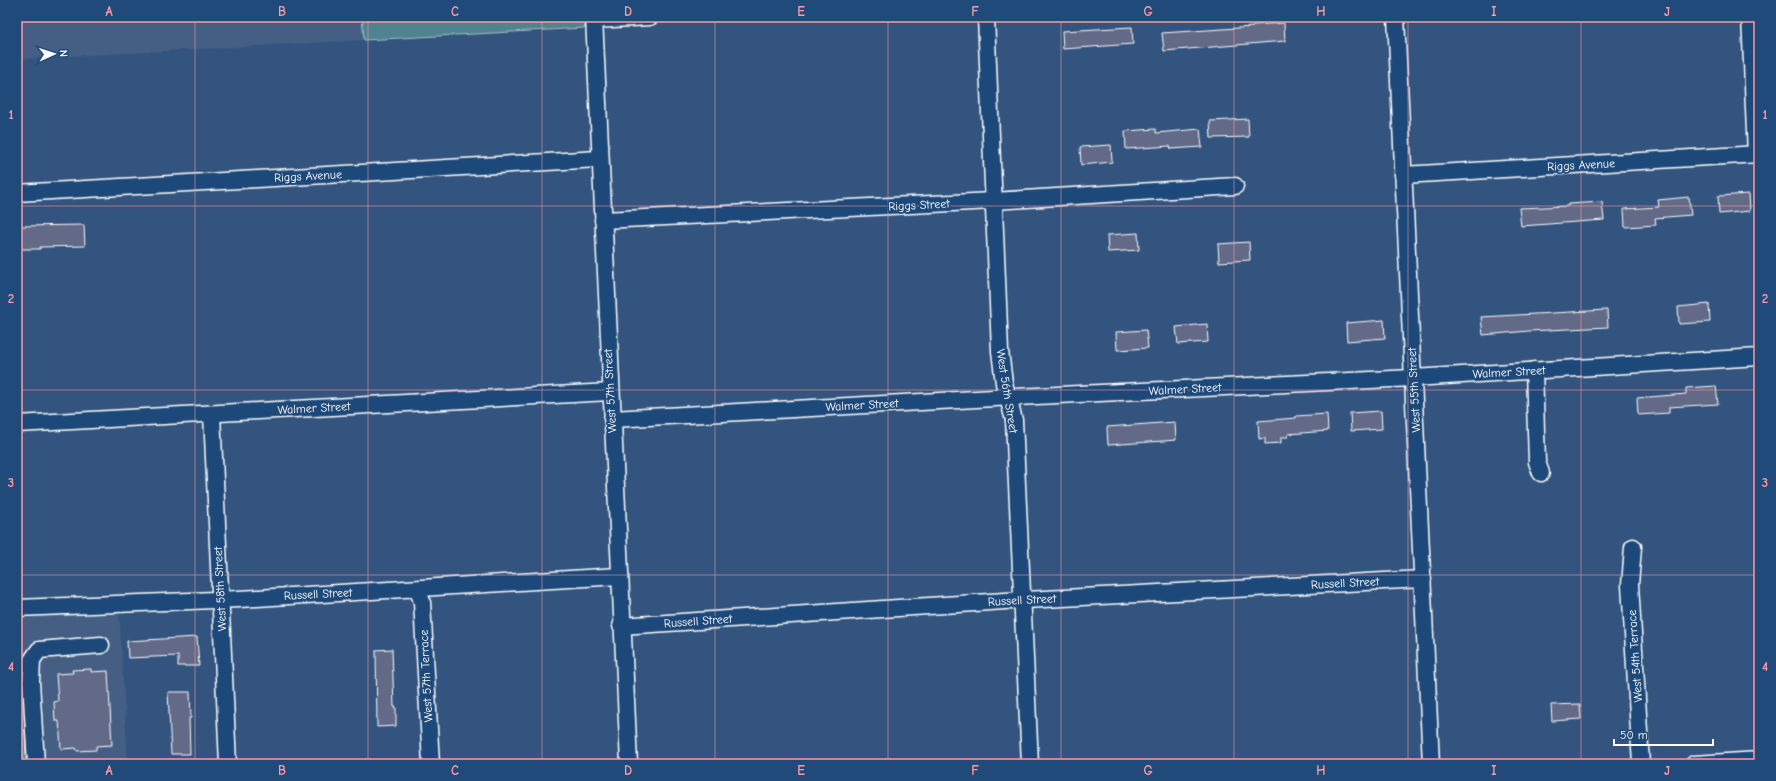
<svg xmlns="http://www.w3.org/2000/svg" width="1776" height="781" font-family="'Comic Neue',sans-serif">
	<rect width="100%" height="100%" fill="#33547e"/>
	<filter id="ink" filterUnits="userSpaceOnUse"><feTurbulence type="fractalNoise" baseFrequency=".025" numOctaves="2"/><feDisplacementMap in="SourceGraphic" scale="8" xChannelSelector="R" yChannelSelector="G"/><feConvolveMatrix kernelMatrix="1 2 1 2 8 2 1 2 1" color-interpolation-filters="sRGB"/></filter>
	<g filter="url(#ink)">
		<!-- built -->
		<g fill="#455e84">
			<polygon points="17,17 362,17 364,40 17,59"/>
			<polygon points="119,609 128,764 17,764 17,614"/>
		</g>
		<!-- green -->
		<g fill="#50838f" stroke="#a8c1c7">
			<polygon points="362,17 584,17 585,28 364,40"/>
			<polygon points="17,697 21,698 24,703 26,764 23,764 23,751 17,752"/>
		</g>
		<!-- building -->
		<g fill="#626a88" stroke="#fff">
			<polygon points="1284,23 1285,41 1164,51 1162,33 1253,27 1253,25"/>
			<polygon points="1132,27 1133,44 1063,49 1062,31"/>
			<polygon points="1248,119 1249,137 1211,138 1210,121"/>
			<polygon points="1156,129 1156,133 1200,129 1202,147 1171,149 1170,146 1126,149 1125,131"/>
			<polygon points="1111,145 1112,162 1081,165 1080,147"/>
			<polygon points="1749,194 1750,211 1719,214 1718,196"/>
			<polygon points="1689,197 1691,215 1655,218 1656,225 1625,227 1624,209 1659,207 1658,200"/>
			<polygon points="1602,202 1604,220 1521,226 1519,208 1568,206 1568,204"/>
			<polygon points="84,225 85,246 40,247 40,249 17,249 17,226"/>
			<polygon points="1138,233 1139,250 1108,252 1107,235"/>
			<polygon points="1249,242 1250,260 1219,262 1218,244"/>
			<polygon points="1709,304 1710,322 1679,324 1678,307"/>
			<polygon points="1607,310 1608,327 1529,331 1483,335 1481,317"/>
			<polygon points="1384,320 1385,338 1347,341 1346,323"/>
			<polygon points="1207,324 1208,342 1178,344 1176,327"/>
			<polygon points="1146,330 1148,348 1117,350 1116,332"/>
			<polygon points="1716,386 1718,404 1669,407 1669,413 1638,415 1637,398 1686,394 1686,388"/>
			<polygon points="1381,411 1382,429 1351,431 1350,413"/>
			<polygon points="1327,414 1328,431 1288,434 1288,437 1281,437 1281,443 1265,444 1265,438 1259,439 1258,421 1296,418 1296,416"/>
			<polygon points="1175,422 1176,440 1108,445 1107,427"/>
			<polygon points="197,637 199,666 178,666 178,656 128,658 127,641"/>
			<polygon points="392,649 394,707 396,707 396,726 377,727 376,650"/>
			<polygon points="91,669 91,672 108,671 112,745 96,746 96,750 77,751 76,748 61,749 59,721 55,721 54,702 58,701 56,674 73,673 72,670"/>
			<polygon points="168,692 190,692 191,718 189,718 190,754 171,754"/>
			<polygon points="1580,704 1581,719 1552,721 1551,705"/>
		</g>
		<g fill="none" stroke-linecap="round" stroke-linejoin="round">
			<!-- minor casing -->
			<g stroke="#fff" stroke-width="19">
				<g id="minor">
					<polyline points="594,17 629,764"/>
					<polyline points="986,17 1000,351 1004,383 1014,420 1030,764"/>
					<polyline points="1396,17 1431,764"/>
					<polyline points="1750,17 1756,155"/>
					<polyline points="594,20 650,17"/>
					<polyline points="1403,175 1759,154"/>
					<polyline points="17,193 599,159"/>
					<polyline points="603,220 993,201 1235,186"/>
					<polyline points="1534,370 1537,462 1541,473"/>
					<polyline points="212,414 228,764"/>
					<polyline points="612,419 994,398 1413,378 1759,357"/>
					<polyline points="17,424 610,392"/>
					<polyline points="1633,547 1630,585 1641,764"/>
					<polyline points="418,589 422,602 431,764"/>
					<polyline points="17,608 239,599 619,576"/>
					<polyline points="621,626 1005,601 1423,579"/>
					<polyline points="36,764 31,682 32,660 39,650 101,645"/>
					<polyline points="1694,764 1759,760"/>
				</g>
			</g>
			<!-- minor -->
			<use href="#minor" stroke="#1f4a7a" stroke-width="16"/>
		</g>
	</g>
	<!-- grid -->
	<path fill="none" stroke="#ff9aa2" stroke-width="1" stroke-opacity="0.55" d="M195,17V764M368,17V764M542,17V764M715,17V764M888,17V764M1061,17V764M1234,17V764M1408,17V764M1581,17V764M17,206H1759M17,390H1759M17,575H1759"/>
	<g text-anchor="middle" stroke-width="3.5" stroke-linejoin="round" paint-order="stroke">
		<!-- street labels -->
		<g font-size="12" fill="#fff" stroke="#1f4a7a">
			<text transform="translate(1581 165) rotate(-3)" y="4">Riggs Avenue</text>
			<text transform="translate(308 176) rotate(-3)" y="4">Riggs Avenue</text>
			<text transform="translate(919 205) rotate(-3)" y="4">Riggs Street</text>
			<text transform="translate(1509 372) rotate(-3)" y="4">Walmer Street</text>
			<text transform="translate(1185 389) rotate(-3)" y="4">Walmer Street</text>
			<text transform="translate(1414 390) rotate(-93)" y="4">West 55th Street</text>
			<text transform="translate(610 391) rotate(-93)" y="4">West 57th Street</text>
			<text transform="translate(1007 391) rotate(81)" y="4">West 56th Street</text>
			<text transform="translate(862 405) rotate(-3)" y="4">Walmer Street</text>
			<text transform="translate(314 408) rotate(-3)" y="4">Walmer Street</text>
			<text transform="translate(1345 583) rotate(-3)" y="4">Russell Street</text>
			<text transform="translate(220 589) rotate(-93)" y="4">West 58th Street</text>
			<text transform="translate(318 594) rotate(-3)" y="4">Russell Street</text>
			<text transform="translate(1022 600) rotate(-3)" y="4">Russell Street</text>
			<text transform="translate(698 621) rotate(-4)" y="4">Russell Street</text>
			<text transform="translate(1635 656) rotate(-94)" y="4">West 54th Terrace</text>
			<text transform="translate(426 676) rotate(-93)" y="4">West 57th Terrace</text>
		</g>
	</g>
	<!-- margin -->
	<rect width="1776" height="781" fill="none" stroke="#1f4a7a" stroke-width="44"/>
	<!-- north arrow -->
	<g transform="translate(54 54) rotate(87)" stroke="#1f4a7a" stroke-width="3" paint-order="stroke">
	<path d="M0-3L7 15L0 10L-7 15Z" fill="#ffffff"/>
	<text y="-6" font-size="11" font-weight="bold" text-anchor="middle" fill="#ffffff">N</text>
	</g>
	<!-- scale -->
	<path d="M1614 739v6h99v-6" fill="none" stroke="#ffffff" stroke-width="2"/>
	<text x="1620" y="739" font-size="12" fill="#ffffff" stroke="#1f4a7a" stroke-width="3" paint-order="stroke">50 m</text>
	<rect x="22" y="22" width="1732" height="737" fill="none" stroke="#ff9aa2" stroke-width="1.5"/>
	<g font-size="13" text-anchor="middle" font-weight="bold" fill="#ff9aa2">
		<text x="109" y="16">A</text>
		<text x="282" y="16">B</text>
		<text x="455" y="16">C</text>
		<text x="628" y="16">D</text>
		<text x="801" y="16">E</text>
		<text x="975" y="16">F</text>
		<text x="1148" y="16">G</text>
		<text x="1321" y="16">H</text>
		<text x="1494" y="16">I</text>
		<text x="1667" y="16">J</text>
		<text x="11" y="119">1</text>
		<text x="1765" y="119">1</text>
		<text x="11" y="303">2</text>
		<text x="1765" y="303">2</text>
		<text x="11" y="487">3</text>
		<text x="1765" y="487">3</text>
		<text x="11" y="671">4</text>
		<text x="1765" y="671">4</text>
		<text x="109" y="775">A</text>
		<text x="282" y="775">B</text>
		<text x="455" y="775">C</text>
		<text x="628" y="775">D</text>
		<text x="801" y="775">E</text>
		<text x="975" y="775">F</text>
		<text x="1148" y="775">G</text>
		<text x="1321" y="775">H</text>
		<text x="1494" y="775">I</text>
		<text x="1667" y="775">J</text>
	</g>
</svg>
